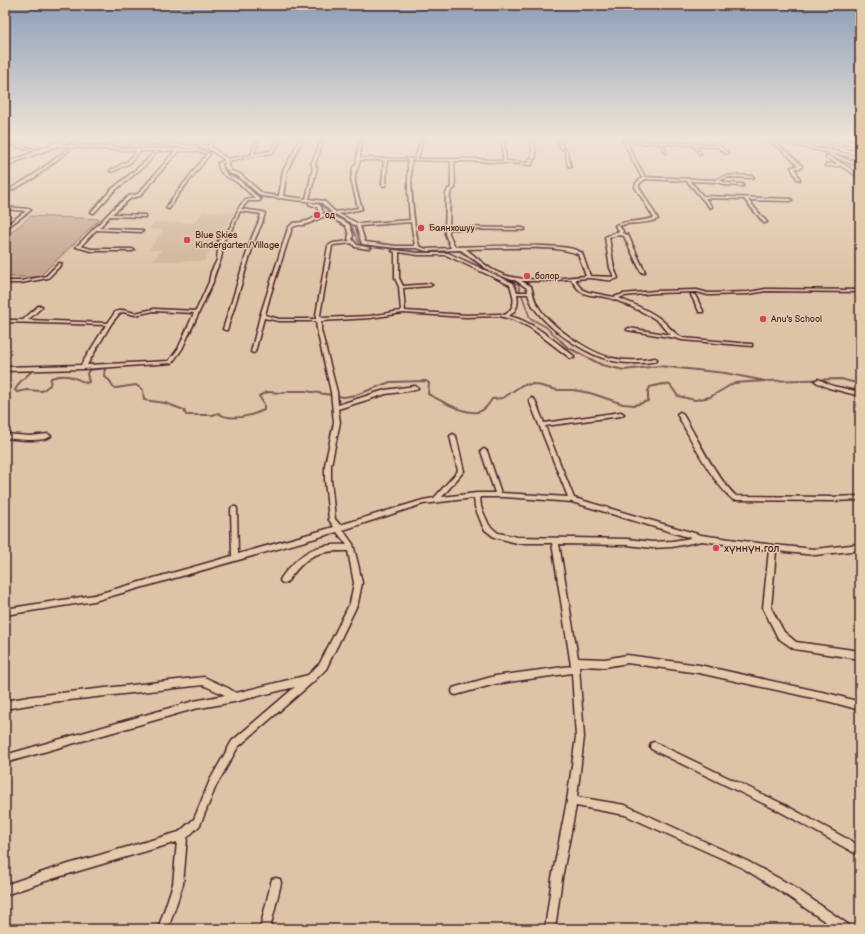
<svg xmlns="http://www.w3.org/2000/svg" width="865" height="934" font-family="'Balsamiq Sans',sans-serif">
  <rect width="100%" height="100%" fill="#dec4a7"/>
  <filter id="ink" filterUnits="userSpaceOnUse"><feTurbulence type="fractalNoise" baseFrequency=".025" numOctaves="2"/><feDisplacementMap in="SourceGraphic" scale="8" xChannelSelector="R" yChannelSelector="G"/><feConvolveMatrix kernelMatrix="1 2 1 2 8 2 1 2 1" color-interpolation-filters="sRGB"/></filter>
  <g filter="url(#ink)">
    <path fill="#d0b59b" d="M203,211L235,212L204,261H153L162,250H149L163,230L148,229L154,222L194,223Z"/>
    <path fill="#c3a690" stroke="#86625e" d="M31,216L100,219L39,277H5V237Z"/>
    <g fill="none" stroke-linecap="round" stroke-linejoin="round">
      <path stroke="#7e5856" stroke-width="1" d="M69,139L83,144L198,148L212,153L223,160L224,168L227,173L237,176L260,198H282
        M126,145L127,139
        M319,203L329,213L351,224L353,228"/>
      <path stroke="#7e5856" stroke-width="1.5" d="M352,227L360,245L418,252L459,251L491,273
        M499,277L518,284L530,318L546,327L562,342"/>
      <path stroke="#7e5856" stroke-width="2" d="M561,341L567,347L602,365L624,370L659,366L725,373L765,381L841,379L860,384
        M22,370L32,371L20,382L15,390L17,392L27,390L42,391L50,385L51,378C66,373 72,377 86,383L89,382L87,374L89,370L105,368L104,376L110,381L113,387L116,388L136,385L143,390L144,400L165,403L184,410L186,415H213L218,413C230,422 251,416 264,410V404L259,396L267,392L283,393L289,391H306L344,397L356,395L390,382L426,381L429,383L428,394C440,400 472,420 484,409C487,407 490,402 492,399L503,398L522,385L533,384L557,390H573L590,393L623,404L635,405L648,401V391L650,387L663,384L670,385L678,396L695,400L710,397L734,383L765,381"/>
      <defs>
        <path id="minor" d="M9,139H12L19,145L37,150L64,139H68L40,151L41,152L40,153L17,147Z
          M119,139H122L108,147L139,149H176L178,148L179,149H197L210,154L178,195L169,209L166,208L171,200L207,154L197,151H178L140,196L131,198L112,214L144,215H145V217L110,216L99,228L141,230L143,231L142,232L96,230L81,246L91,249H132L134,250L133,251H91L76,247L115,207L129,196L138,194L175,151H157L148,163L113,192L94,213L91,212L111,190L146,161L154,151H140L130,163L112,172L110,171L111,170L128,161L137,151L73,147L34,178L5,194V192L32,176L71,147L58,146L57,144L105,147Z
          M131,139H135L139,141L155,142L152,139C156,139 159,142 163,143C178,145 193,146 208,146L212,139H214L211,147L228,159L251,155L257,139H259L254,154L270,151L279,139H282L272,153L228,161V166L231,171L240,174L263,194L279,196L283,171L300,139H303L287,171L283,196L306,199L313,168L311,164L322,139H324L315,164L317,168L309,199L324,201L333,210L336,212L358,208L351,179L353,168L356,164L359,144L361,139H363L361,144L360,158L415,159L421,139H423L418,159H478L503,161L502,139H504L506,161L529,163V159L532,158V139H534L536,158L533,159L532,165L478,161H454L455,188L451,191L450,194L449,227L523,228L525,229L524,230L449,229V234L455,247C484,246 513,245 543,246C555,247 571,246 582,253L590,276L614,277L610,268L605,237L616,232H619V231L615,226L616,225C628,220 641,222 654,218L635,187L636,183L642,178L622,139H625V140L719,145L728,153L726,154L718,147L696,146L701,154L700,155L693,145L663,144L667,152L666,153L660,144L626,142L645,177L716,180C727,173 740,176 752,176L754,177L753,178L730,177L720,180L726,183L743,184V186H742L725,185L718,182L690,181L703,196L791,199L792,200L790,201L748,200L766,221L767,222L765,223H764L744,199L705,198L712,207L710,208L687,181L645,179L639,184V187L658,219C646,225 631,221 619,226L623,231L622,233L628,235L645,272L644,273L641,272L624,236L619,235L609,237L614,268L618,278C610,283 598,278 589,278C584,278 580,279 575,279L579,286L583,290L588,292L614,297L623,294L655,291L697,290L708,293L749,292L766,289L860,290V292L766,291L749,294L708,295L697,292L655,293L624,296L619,298C632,304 647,309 659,318C668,324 672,333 683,338L750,344H752V346L682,340L675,338L627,330V329L629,328L671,335C667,331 664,327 660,323C653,317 645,313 636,309C628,305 619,301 610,298C591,293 583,300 571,279L540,281H521L531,286C533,293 534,300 538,306C549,326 590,353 612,358C626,361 641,361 655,358L657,359V361C643,364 628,364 613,361C586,355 535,323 528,294H517C519,304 517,310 509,316C534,322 553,340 574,356V358H570L531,328L514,320L500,316L466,317L403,313L370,318L321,321V330L337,392L338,405L385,390L415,386L418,388L415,390L386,394L338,409L340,422L331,465V480L335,519L340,525L423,500L434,498L458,471L450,436L453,434L456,436L464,471L442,497L477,493H495L481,451L484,449L487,451L501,493L568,497L529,400L532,398L535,400L544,423L621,412L624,414L621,416L545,426L574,498L701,535L773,545L815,549L860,544V550L815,555L776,551L771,608L784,632L796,642L860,651V659L794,649L778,638L763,608L769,550L702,541L672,547L652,548L628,545L559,544L578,658L605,659L627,655L699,665L831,694L860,702V710L831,702L699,673L627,663L605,667L579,666L584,737L577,797L625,805L747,861L791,885L849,925L850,929H836L783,893L741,867L625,815L576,806L562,878L555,929H545L552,878L567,801L576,737L572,673L495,684L456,695L453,694L452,691L453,688L456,687L495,676L571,666L552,543H517L494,537L484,529L483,527L475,507L474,498L423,504L343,530L353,544L358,564L362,583L358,603L326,669L313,682L238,747L216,786L200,825L187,838L183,884L168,929H158L173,884L177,842L55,878L5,895V885L55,868L179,832L194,819L210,780L232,741L295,687L234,702L194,709L5,763V755L194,701L225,695L203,685L34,704L5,709V701L34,696L204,677L228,688L236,693L308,675L320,663L350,603L354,583L348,551C315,550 306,556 287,582L284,583L281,582L280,580C283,574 288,569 292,565C308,547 324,544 347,545L337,532L94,601L5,615V609L94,595L232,556L231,509L232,507H236L237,509L238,554L334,527L329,520L325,480V465L334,422L331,392L317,330L316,321H279L264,318L255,352L253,353L251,352L260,316L288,228L293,223C302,222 314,222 319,212L317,207L309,204V202L320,205L323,212L322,214L332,213L322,203L261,196L238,176L229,173L224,166L225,162L222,163L223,169L227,175L239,180L261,200L259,201H248L241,209L263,212L265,213L262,223L255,239L238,295L227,330H225L223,329C233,300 241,269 251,240C254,231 259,223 261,214L240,211L234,226L221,244C225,261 215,266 213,282L182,349L172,363L83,369L5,371V367L81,365L106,325L5,322V320H23L38,306H42V307L28,320L108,323L115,312L123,310L135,313L154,309L196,311L209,282L211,272L217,260L218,250L217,244L218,241C223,235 229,230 232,224C238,212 239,197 256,199C250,193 244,188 238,183C228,175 221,179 218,163L225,160L208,148H186L158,144L138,143ZM360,160H384L382,185L384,186L386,185L387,160H408V192L410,220L359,224L339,214L362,209C360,201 354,186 355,178C355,171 359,166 360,160ZM411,160L451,161V188L448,189L446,194L445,234L451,248L426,249L419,246C412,218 411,189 411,160ZM335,214L356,226L362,244L396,248H417L426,251L461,250L491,272L512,280H515L527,288L528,292H517L513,283L448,253H418L394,250L392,251L395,252V278L399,287L401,311L370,316L321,318L320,315L332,246L334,245L352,243L355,247L369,249L371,248L357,245L352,239L353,235L349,224L332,215ZM328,216L346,226L349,235L348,239L350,241L333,243L328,246L316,315V319H279L265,315L270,296L292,228C296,224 301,226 307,224C315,222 318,217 328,216ZM411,222L415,246H396L365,242L360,226ZM507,248C530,248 556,246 578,254L586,276C557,278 519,285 493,270C484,265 475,256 466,249ZM399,252L418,255H446L510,285C514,298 517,306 505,315L500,314L466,315L405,311L403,288L430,286L432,285L430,284L403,286L399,278ZM154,311L194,313L178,349L169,361L87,365L111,324L119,314L123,312L135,315ZM480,497H505L572,502L691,538L672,541L652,542L628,539L517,537L498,533L489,525L481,507Z
          M558,139H560L562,147L567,151L571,167L568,166L565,151L560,147Z
          M767,139H770L791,155L802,166L801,168H795L800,180L797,179L791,167L798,166L789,156Z
          M776,139H781L819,149L834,151L860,157V159C832,152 802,149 776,139Z
          M812,139H817L860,149V151Z
          M849,139L860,140V142L850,140Z
          M808,143L831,147L832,148L831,149L807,145Z
          M830,153L860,165V167L829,155Z
          M826,156H828L848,167L860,176V178L841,166H825L826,164H838L826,158Z
          M13,160L16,161L14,164L5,167V165L12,162Z
          M5,207L29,209L31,210L5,229V226L26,211L5,209Z
          M59,263L62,264L48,278L21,283H5V281H21L46,276Z
          M691,294L695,295L703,311V312H699V311L691,295Z
          M818,379L833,386L860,392V396L829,388L816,382L815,381L816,380Z
          M680,412L682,413C698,439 714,475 736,496L831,497L860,496V500L831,501L733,500C709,478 693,442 677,414Z
          M5,434L30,436L48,434L51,436C42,443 16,439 5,438Z
          M654,742L785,805L860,846V856L779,811L651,749L650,746L651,743Z
          M276,878L280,879L281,883L270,929H260L271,883L272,879Z"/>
        <path id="secondary" d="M70,139H76L5,166V163Z"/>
      </defs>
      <use href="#minor" stroke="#4a1f2b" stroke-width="3"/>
      <use href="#secondary" stroke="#4a1f2b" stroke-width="3"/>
      <use href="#minor" fill="#e4cbac" fill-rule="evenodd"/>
      <use href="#secondary" fill="#e4cbac" fill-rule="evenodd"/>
    </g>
  </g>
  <linearGradient id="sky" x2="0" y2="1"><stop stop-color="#8b9eb9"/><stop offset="0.51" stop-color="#f0e4d7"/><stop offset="1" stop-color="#f0e4d7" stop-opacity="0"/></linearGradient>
  <rect width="865" height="270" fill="url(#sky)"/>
  <g fill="#d1495b" stroke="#e4cbac" stroke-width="1.5">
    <circle cx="317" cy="215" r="4"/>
    <circle cx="421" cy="228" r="4"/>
    <circle cx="187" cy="240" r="4"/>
    <circle cx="527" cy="276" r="4"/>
    <circle cx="763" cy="319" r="4"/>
    <circle cx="716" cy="548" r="4"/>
  </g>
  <g text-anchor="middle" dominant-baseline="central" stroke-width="3" stroke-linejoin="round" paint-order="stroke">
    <g font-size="9" fill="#4a1f2b" stroke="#e4cbac" text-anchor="start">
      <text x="325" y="215">од</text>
      <text x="429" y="228">Баянхошуу</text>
      <text x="195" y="235">Blue Skies<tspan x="195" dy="10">Kindergarten/Village</tspan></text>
      <text x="535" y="276">болор</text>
      <text x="771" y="319">Anu's School</text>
    </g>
    <g font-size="11" fill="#4a1f2b" stroke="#e4cbac" text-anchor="start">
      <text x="724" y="548">хүннүн гол</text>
    </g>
  </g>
  <rect width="865" height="934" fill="none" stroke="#e4cbac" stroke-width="20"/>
  <rect x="10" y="10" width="845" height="914" fill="none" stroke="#4a1f2b" stroke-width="1.5" filter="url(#ink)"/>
</svg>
